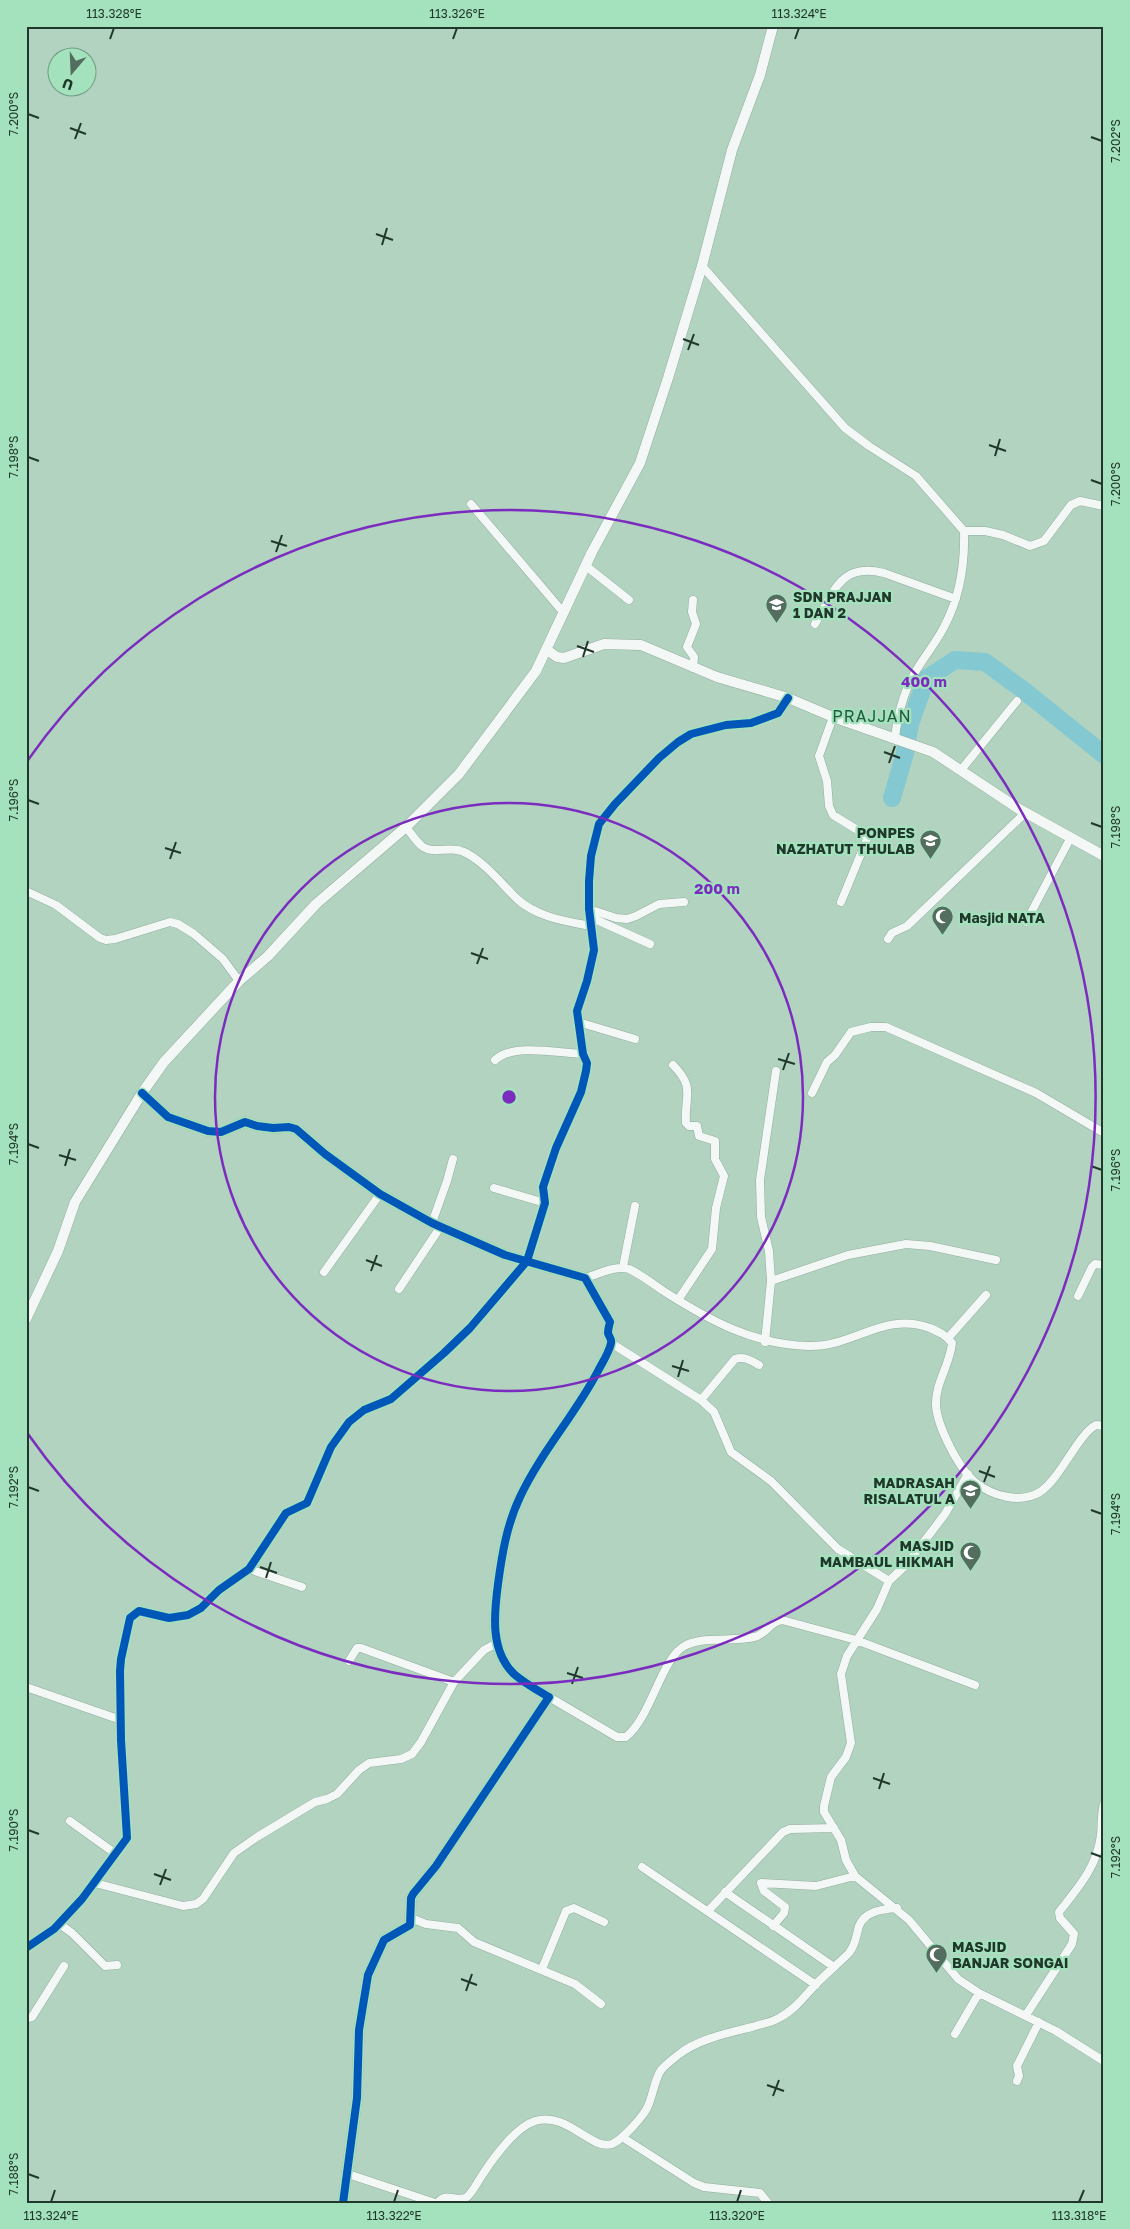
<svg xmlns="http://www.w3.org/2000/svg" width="1130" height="2229" font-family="'Golos Text',sans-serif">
  <rect width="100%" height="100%" fill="#b2d3c0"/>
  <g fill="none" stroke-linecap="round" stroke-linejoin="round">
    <path stroke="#84c8d2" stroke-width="18" d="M892,798L905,753L910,724L926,679L955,660L985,662L1022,689L1104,755"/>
    <defs>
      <path id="minor" d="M702,266L845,428L869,446L916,476L964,531C965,564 960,597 944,627C937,641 927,653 919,666C904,688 898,712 895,738
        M471,504L563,612
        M964,531H985L1003,535L1030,546L1044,541L1071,505L1080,501L1104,506
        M586,566L629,600
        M693,600L692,612L696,624L687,647L694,657L693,668
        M815,624C834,592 840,562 884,573L956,599
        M833,717L819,756L827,781L829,806L833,815L864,834L867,839L841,902
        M961,770L1017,701
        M406,827C411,833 416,842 423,847C435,855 452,844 468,854C487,865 501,883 516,898C536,917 565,921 591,926
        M26,891L56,905L100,938L106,940L115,939L170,922L178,924L194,934L223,959L239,981
        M589,909L616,918L627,919L636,916L659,904L684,902
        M590,917L650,944
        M1026,922L1071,837
        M888,939L892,933L907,926L1025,813
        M578,1022L635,1039
        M495,1060C513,1043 558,1053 583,1054
        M673,1065C696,1088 684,1096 686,1123L689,1126H697L699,1136L715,1141V1159L724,1176L716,1208L712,1249L678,1300
        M812,1093L827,1062L835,1055L851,1032L871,1027H886L1036,1093L1104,1133
        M494,1188L545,1203
        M432,1223L447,1181L453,1159
        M623,1267L635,1206
        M324,1272L380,1194
        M585,1278C599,1274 615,1265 629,1269C642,1275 653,1284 665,1292C709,1320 754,1345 809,1346C854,1347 884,1311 930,1328C939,1332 946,1335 952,1343C950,1365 935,1383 936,1405C937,1426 959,1469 975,1482C992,1496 1020,1504 1040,1492C1061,1478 1078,1434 1096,1425L1104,1426
        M771,1281L848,1255L906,1244L930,1246L996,1260
        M399,1289L441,1226
        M1078,1296L1092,1267L1095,1264L1104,1265
        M948,1338L986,1295
        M765,1342L771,1281L769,1251L761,1217L760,1180L776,1071
        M611,1343L701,1400L714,1412L731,1452L771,1481L838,1549L889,1581
        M701,1400L735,1359C744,1356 750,1360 759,1365
        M968,1474L945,1514L907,1564L889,1581L877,1609L847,1656L841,1674L851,1743L846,1757L831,1777L824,1806V1812L841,1840L846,1860L855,1876L909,1920L958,1979L979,1993L1056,2031L1102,2060L1104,2059
        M249,1569L302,1587
        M349,1661L357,1648H361L454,1682
        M26,1687L121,1720
        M549,1697L617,1737H626C652,1716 661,1657 686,1645C707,1636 732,1642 754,1637C766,1635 769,1622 782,1620L856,1640L975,1685
        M70,1821L116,1854
        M642,1867L816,1985
        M95,1883L183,1906L196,1904L203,1899L234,1853L257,1837L315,1802L327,1799L337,1794L359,1770L369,1763L401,1759L412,1754L421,1742L454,1682L484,1650L497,1643
        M725,1892L834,1967
        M708,1911L783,1832L790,1829L834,1828
        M411,1918L426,1924L458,1928L474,1942L575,1984L601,2004
        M58,1923L72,1933L105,1966L117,1965
        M773,1926L784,1913L785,1907L764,1891L761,1883L816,1886L855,1876
        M26,1948L54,1929L82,1899L127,1838L121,1740L120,1671L121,1659L130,1618L139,1611L169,1618L188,1615L201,1608L219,1590L249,1569L286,1513L307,1503L331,1447L349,1422L364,1410L391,1399L444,1353L470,1328L527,1261L545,1203L543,1187L556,1148L581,1092L586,1071L587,1063L583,1054L577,1011L587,981L594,950L589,909V881L591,856L599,824L615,804L659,758L678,742L691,734L726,725L751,723L778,713L788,698
        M542,1969L566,1911L574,1908L604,1922
        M1026,2015L1072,1944L1074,1934L1060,1918L1059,1912C1078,1888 1097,1867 1101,1835C1102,1824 1101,1815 1104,1804
        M26,2019L32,2017L64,1966
        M955,2034L979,1993
        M1017,2081L1019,2076L1017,2066L1039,2022
        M622,2137L694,2183L704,2187L760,2193L768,2203
        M348,2174L435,2203
        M438,2203C445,2190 459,2205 468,2196C474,2190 478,2181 483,2174C494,2157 516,2127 535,2121C567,2111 591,2151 612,2144C622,2140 644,2116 648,2106C653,2095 654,2081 661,2070C665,2065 673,2059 678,2055C698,2039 728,2033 752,2027C760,2024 770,2023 777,2019C794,2011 804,1997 816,1984C827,1973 839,1963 849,1953C856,1944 856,1936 859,1926C865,1911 883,1909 897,1908"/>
      <path id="tertiary" d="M547,650L557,657L564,658L604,644L641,645L717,677L788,698L833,717L933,752L1019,809L1104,856
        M142,1093L168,1117L208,1131L221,1132L245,1122L257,1126L273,1128L289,1127L296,1129L325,1154L380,1194L432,1223L505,1255L585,1278L610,1322C609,1326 608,1329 608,1333C609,1337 612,1339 611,1343C609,1353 602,1363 598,1371C575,1415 541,1452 520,1497C507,1524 502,1554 498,1584C494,1614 490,1651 514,1674C524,1683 537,1690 549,1697L436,1866L413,1894L411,1898L410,1925L384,1940L368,1975L359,2030L357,2098L343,2203
        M26,1319L58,1251L75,1202L142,1093L164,1062L239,981L268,956L316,904L406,827L459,774L536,671L592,552L640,463L668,378L702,266L732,150L760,75L773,26"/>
    </defs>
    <use href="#minor" stroke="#93ad9e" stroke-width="9"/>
    <use href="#tertiary" stroke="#93ad9e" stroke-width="11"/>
    <use href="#minor" stroke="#f3f8f6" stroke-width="8"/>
    <use href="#tertiary" stroke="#f3f8f6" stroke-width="10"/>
    <defs>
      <path id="cycleway" d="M142,1093L168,1117L208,1131L221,1132L245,1122L257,1126L273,1128L289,1127L296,1129L325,1154L380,1194L432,1223L505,1255L585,1278L610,1322C609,1326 608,1329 608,1333C609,1337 612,1339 611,1343C609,1353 602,1363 598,1371C575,1415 541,1452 520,1497C507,1524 502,1554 498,1584C494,1614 490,1651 514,1674C524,1683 537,1690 549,1697L436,1866L413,1894L411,1898L410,1925L384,1940L368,1975L359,2030L357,2098L343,2203
        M26,1948L54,1929L82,1899L127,1838L121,1740L120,1671L121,1659L130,1618L139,1611L169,1618L188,1615L201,1608L219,1590L249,1569L286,1513L307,1503L331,1447L349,1422L364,1410L391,1399L444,1353L470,1328L527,1261L545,1203L543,1187L556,1148L581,1092L586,1071L587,1063L583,1054L577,1011L587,981L594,950L589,909V881L591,856L599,824L615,804L659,758L678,742L691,734L726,725L751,723L778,713L788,698"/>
    </defs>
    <use href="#cycleway" stroke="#a4e1bd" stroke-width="11"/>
    <use href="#cycleway" stroke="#0057b8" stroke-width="8"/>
  </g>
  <path fill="none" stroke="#20382b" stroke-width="2" d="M110,39L114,28M453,39L457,28M795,39L799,28M28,114L39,118M70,128L86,134M1091,137L1102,141M75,139L81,123M376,234L393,240M382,245L387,228M683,339L699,345M688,350L694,334M989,445L1006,451M995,456L1000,439M28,457L39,461M1091,480L1102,484M271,541L287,546M276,552L282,535M577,646L594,652M583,657L588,641M884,752L900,758M889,763L895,746M28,800L39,804M1091,823L1102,827M165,848L181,853M170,859L176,842M471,953L488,959M477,964L483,948M778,1059L795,1064M783,1070L789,1053M28,1144L39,1148M59,1155L76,1160M65,1166L70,1149M1091,1166L1102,1170M366,1260L382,1266M371,1271L377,1255M672,1366L689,1371M678,1377L683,1360M979,1471L995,1477M984,1482L990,1466M28,1487L39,1491M1091,1510L1102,1514M260,1567L277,1573M266,1578L271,1562M567,1673L583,1678M572,1684L578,1667M873,1778L890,1784M879,1789L884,1773M28,1830L39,1834M1091,1853L1102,1857M154,1874L171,1880M160,1885L166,1869M461,1979L477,1985M466,1991L472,1974M767,2085L784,2091M773,2096L779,2080M28,2174L39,2178M51,2202L55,2190M394,2202L398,2190M737,2202L741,2190M1079,2202L1084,2190"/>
  <g fill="none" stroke="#7b2cbf" stroke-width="2.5">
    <circle cx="509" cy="1097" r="294"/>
    <path d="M28 760A587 587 0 1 1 28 1434"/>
  </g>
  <defs>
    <symbol id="school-pin" viewBox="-11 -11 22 30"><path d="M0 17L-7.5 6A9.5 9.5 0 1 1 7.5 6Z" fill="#536e5f" stroke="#a4e1bd"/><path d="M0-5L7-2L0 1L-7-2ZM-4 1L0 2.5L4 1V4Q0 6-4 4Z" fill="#fff"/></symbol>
    <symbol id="mosque-pin" viewBox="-11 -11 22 30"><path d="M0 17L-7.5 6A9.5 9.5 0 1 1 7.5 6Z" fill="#536e5f" stroke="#a4e1bd"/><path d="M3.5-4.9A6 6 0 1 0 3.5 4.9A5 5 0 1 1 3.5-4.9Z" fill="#fff"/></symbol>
  </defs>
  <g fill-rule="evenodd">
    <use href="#school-pin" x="764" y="592" width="25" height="34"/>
    <use href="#school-pin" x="918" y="828" width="25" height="34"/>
    <use href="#mosque-pin" x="930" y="904" width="25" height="34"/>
    <use href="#school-pin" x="958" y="1478" width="25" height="34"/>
    <use href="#mosque-pin" x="958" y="1540" width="25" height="34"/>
    <use href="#mosque-pin" x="924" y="1942" width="25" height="34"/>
  </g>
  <g text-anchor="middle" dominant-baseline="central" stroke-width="4.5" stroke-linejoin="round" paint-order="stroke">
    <g font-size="14" font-weight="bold" fill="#20382b" stroke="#a4e1bd" text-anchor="start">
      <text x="793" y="596">SDN PRAJJAN<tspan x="793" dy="16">1 DAN 2</tspan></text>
      <text x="915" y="832" text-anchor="end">PONPES<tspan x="915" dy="16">NAZHATUT THULAB</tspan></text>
      <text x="959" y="917">Masjid NATA</text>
      <text x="955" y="1482" text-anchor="end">MADRASAH<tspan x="955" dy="16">RISALATUL A</tspan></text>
      <text x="954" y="1545" text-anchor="end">MASJID<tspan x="954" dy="16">MAMBAUL HIKMAH</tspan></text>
      <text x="952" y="1946">MASJID<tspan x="952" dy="16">BANJAR SONGAI</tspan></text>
    </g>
    <g font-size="16" letter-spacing="1" fill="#205c3e" stroke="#a4e1bd">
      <text x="872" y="716">PRAJJAN</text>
    </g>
  </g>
  <circle cx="509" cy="1097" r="8" fill="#7b2cbf" stroke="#a4e1bd" stroke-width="2.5"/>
  <g font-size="15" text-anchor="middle" font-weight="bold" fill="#7b2cbf" stroke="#a4e1bd" stroke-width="4.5" stroke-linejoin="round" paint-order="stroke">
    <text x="924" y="687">400 m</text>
    <text x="717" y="894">200 m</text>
  </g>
  <rect width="1130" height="2229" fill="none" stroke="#a4e1bd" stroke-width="55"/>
  <g transform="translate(72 72) rotate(199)"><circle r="24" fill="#a4e1bd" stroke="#6f9d83"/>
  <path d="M0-4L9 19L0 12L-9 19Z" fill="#536e5f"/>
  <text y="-8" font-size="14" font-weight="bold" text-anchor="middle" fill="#20382b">U</text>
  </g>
  <rect x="28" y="28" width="1074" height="2174" fill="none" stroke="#20382b" stroke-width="2"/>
  <g font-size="12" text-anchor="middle" fill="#20382b">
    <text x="114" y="18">113.328°E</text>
    <text x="457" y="18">113.326°E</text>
    <text x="799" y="18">113.324°E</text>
    <text transform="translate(14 114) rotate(-90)" y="4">7.200°S</text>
    <text transform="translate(1116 141) rotate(-90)" y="4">7.202°S</text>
    <text transform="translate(14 457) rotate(-90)" y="4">7.198°S</text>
    <text transform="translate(1116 484) rotate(-90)" y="4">7.200°S</text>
    <text transform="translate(14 800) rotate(-90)" y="4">7.196°S</text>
    <text transform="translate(1116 827) rotate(-90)" y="4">7.198°S</text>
    <text transform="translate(14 1144) rotate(-90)" y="4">7.194°S</text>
    <text transform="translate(1116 1170) rotate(-90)" y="4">7.196°S</text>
    <text transform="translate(14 1487) rotate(-90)" y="4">7.192°S</text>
    <text transform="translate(1116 1514) rotate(-90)" y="4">7.194°S</text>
    <text transform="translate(14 1830) rotate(-90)" y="4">7.190°S</text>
    <text transform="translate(1116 1857) rotate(-90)" y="4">7.192°S</text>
    <text transform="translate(14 2174) rotate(-90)" y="4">7.188°S</text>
    <text x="51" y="2220">113.324°E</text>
    <text x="394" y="2220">113.322°E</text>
    <text x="737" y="2220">113.320°E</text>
    <text x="1079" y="2220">113.318°E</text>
  </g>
</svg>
